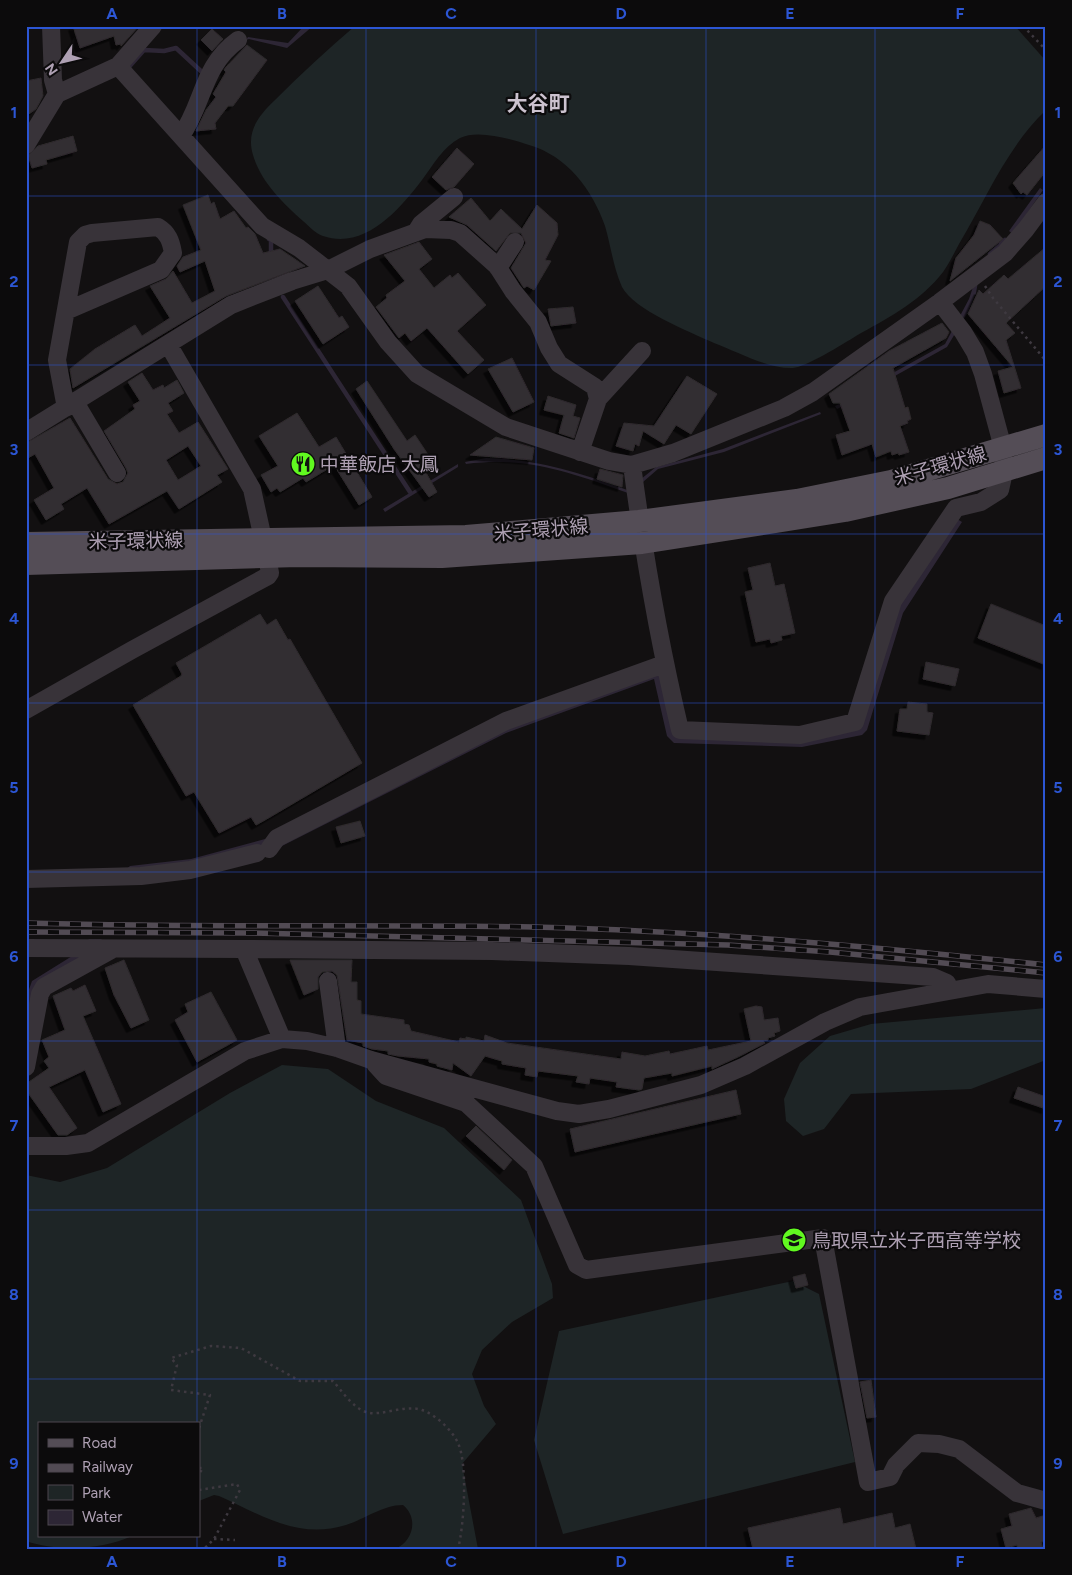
<svg xmlns="http://www.w3.org/2000/svg" width="1072" height="1575" font-family="Figtree,'Noto Sans JP',sans-serif">
  <defs>
    <filter id="shadow"><feDropShadow dx="-4.5" dy="4.5" stdDeviation="0" flood-color="#0009"/></filter>
  </defs>
  <rect width="100%" height="100%" fill="#121011"/>
  <path fill="#1e2526" d="M355,26H1015L1046,61V110C1007,147 986,199 959,244C953,255 947,268 939,277C916,304 886,319 856,336C843,344 806,367 793,368C768,369 738,352 714,343C690,332 634,310 622,287C613,267 611,246 605,226C592,189 567,156 529,145C510,139 478,129 460,138C443,147 433,165 422,180C399,210 365,250 323,236C316,234 309,226 303,221C283,203 261,182 253,155C246,132 258,116 275,100C301,74 327,50 355,26Z
    M1046,1008V1060L971,1089L851,1094L824,1129L803,1136L786,1121L784,1099L800,1063L830,1036L871,1024Z
    M282,1065L328,1069L376,1101L444,1128L521,1200L552,1284L553,1298L512,1322L482,1350L472,1374L484,1406L496,1424L462,1464L478,1549H395C413,1542 419,1518 403,1505C383,1505 365,1519 346,1525C298,1540 261,1515 219,1496L214,1495L199,1501V1424H39V1536H132C102,1550 57,1552 26,1541V1175L60,1182L107,1168L230,1093Z
    M793,1281L819,1294L855,1462L563,1534L534,1440L559,1331Z"/>
  <path fill="#2d2635" d="M304,26H313L287,48L249,39L246,40L248,37L288,43Z
    M1040,188L1043,190L1013,234L1009,231Z
    M978,282L976,293L968,312L947,347L893,377L876,391L837,409L835,406L873,389L891,374L945,344L969,299L974,284Z
    M820,412L821,414L724,452L658,469L643,482L641,479L656,467L723,449Z
    M486,458C542,460 578,472 630,491L628,493C572,473 527,456 466,464L465,462Z
    M458,464V467L385,512L383,509Z
    M954,517L962,522L903,613L867,730L862,735L802,747L674,743L667,736L654,679L506,733L278,848L123,872L130,866L191,859L265,839L279,842L508,725L661,669L676,735L859,726L898,602Z
    M89,939H102L88,954L41,985L26,1047V998L32,981L77,953Z"/>
  <g fill="none" stroke-linecap="round" stroke-linejoin="round">
    <path stroke="#2d2635" stroke-width="4.5" d="M128,68L144,50L164,51L176,48L203,73
      M269,239L271,240V257
      M990,254L1005,240
      M283,297L410,492"/>
  </g>
  <path fill="#312d31" stroke="#2e2a2d" fill-rule="evenodd" filter="url(#shadow)" d="M73,26H139L121,46V44L116,45L114,36L80,48Z
    M212,29L223,39L212,51L201,40Z
    M247,45L267,60L233,106H228L215,123L216,129L196,131L206,110L216,97L213,94L226,72L224,70L226,67Z
    M41,78L43,96L36,109L26,116V81Z
    M73,136L77,151L46,160L47,164L32,168L28,155L38,146Z
    M1046,145V171L1027,195L1023,192L1021,194L1013,183Z
    M457,148L474,164L454,187L446,190L432,177Z
    M208,195L211,204L214,202L220,219L234,211L246,228L248,227L255,234L263,253L280,249L305,266L226,296L73,388L70,369L95,349L135,325L142,336L170,318L150,286L166,279L173,271L192,303L215,291L205,261L180,272L177,266L183,257L201,250L183,205Z
    M471,198L490,221L501,209L522,229L537,205L557,223L558,235L545,260L551,261L534,290L527,286L524,288L511,268L526,243L521,233H510L496,251L467,225L449,217Z
    M980,221L990,225L1003,239L950,281L956,258L974,235Z
    M419,242L432,259L419,269L434,288L450,275L452,278L458,273L486,305L457,331L484,360L468,374L427,328L411,341L405,333L399,338L376,307L387,298L386,295L405,281L384,255Z
    M1046,247V286L1006,323L1015,333L1006,340L1021,388L1004,393L998,371L1013,367L968,314L979,290L983,294L1004,275L1008,279Z
    M318,286L339,318L342,316L349,327L323,344L295,301Z
    M573,307L576,323L551,326L548,309Z
    M942,323L949,332L946,338L893,368L905,408L908,407L911,419L907,421L908,423L900,426L909,452L899,455L898,453L892,455L891,451L876,457L872,444L842,455L836,435L850,431L840,403H833L829,394L889,351Z
    M512,358L534,402L513,412L488,369Z
    M142,373L153,390L163,385L164,388L177,380L184,393L168,403L173,411L167,414L179,433L198,422L228,469L217,475L222,482L179,509L167,491L109,524L87,488L61,504L64,509L46,520L34,500L54,488L35,454L26,459V443L70,418L108,479L117,484L123,482L128,473L126,468L104,431L135,409L133,405L140,401L128,382ZM188,446L201,466L178,480L166,460Z
    M687,376L717,394L691,434L676,425L664,444L643,431L639,446L635,444L633,451L616,446L624,423L654,426Z
    M367,381L407,441L415,435L435,465L425,471L437,492L429,497L394,449L356,389Z
    M548,396L576,405L573,416L580,418L574,438L559,433L564,415L544,410Z
    M297,413L319,447L336,437L372,497L359,505L334,465L306,482L303,478L280,492L277,488L271,492L261,475L278,466L259,436Z
    M496,437L534,448L532,460L470,455Z
    M600,469L623,475L622,487L597,479Z
    M770,563L775,586L784,584L795,633L781,636L782,640L771,643L770,639L756,642L745,592L753,590L748,568Z
    M991,604L1046,626V665L978,638Z
    M260,614L267,625L276,619L288,640L290,639L362,763L265,820L256,825L251,817L219,833L194,792L186,796L133,705L181,676L182,674L176,663Z
    M926,662L959,669L955,686L923,679Z
    M908,702L927,704V712L933,713L929,735L897,731L900,709H907Z
    M360,821L365,836L341,843L336,827Z
    M124,960L149,1020L131,1028L114,995L105,968Z
    M290,960H352L351,982H357V1000L361,1001V1014L404,1020V1024L409,1025L411,1031L459,1042L460,1038L466,1039V1037L484,1041L485,1035L507,1043L621,1059L622,1052L645,1056L669,1051L670,1054L707,1046L708,1050L751,1041L744,1009L756,1006L762,1007L764,1020L778,1018L780,1031L774,1033L775,1036L768,1038V1040L763,1041L765,1043L740,1056L712,1069V1066L672,1076V1073L644,1078L642,1089L639,1090L616,1087L617,1082L590,1078L589,1084L576,1082L578,1076L538,1071L537,1077L525,1075L526,1068L502,1064V1061L485,1056L471,1076L453,1063L452,1070L437,1066V1064L429,1062V1059L398,1056L388,1054V1051L372,1049L363,1046V1043L347,1040L337,975L332,971L322,972L318,977V989L304,995Z
    M85,985L96,1011L83,1016L121,1104L103,1112L85,1070L49,1087L77,1128L67,1135H58L26,1090V1084L49,1068L44,1061L49,1057L42,1040L65,1030L53,996L71,988L73,991Z
    M211,992L237,1040L197,1062L175,1020L188,1012L185,1004Z
    M1018,1087L1046,1097V1109L1014,1098Z
    M736,1090L741,1114L575,1152L570,1129Z
    M476,1126L512,1160L504,1170L466,1136Z
    M805,1274L808,1285L796,1288L793,1277Z
    M871,1380L876,1417L867,1418L860,1382Z
    M840,1508L843,1524L892,1513L895,1528L910,1524L916,1549H753L748,1528Z
    M1031,1508L1036,1518L1046,1515V1541L1041,1542L1043,1549H1018L1017,1545L1006,1548L1001,1529L1012,1526L1009,1514Z"/>
  <g fill="none" stroke-linecap="round" stroke-linejoin="round">
    <path stroke="#3e3940" stroke-width="2.5" stroke-dasharray="2.5 4" stroke-linecap="butt" d="M301,26L302,27
      M1023,26L1046,50
      M985,286L993,298L1046,361
      M199,1428L210,1395L171,1390L177,1365L171,1358L211,1346L241,1348L300,1381H333C342,1391 353,1408 366,1412C381,1417 404,1404 422,1410C436,1415 452,1430 458,1443C468,1465 464,1526 458,1549
      M199,1468H203L199,1474
      M199,1490L237,1484L240,1490L214,1539L204,1549
      M214,1539L235,1540
      M263,1549L264,1548"/>
    <path stroke="#383339" stroke-width="18" d="M51,26L53,80L57,94
      M118,66L153,26
      M181,136C204,103 202,66 238,40
      M26,145L57,94L118,66L262,226L299,248L348,286L388,342L417,374L506,427L609,461L632,465L673,453L784,408L813,392L940,302
      M416,232L421,224L454,197
      M498,268L515,242
      M66,311L161,270L173,253C171,241 168,233 158,227L92,233L85,235L78,242L57,360L66,408
      M598,399L642,351
      M75,402L117,473
      M26,432L168,344
      M632,465C644,555 659,642 680,730L800,735L855,722L893,601L956,508L981,502L1000,490L1004,472L1003,448L983,374L975,352L963,332L940,302L1005,253L1026,229L1046,202
      M26,710L132,650L268,576L270,573L267,557L252,489L168,344L231,305L292,281L328,270L370,249L425,229L451,230L460,233L497,266L513,291L538,322L549,348L559,364L595,387L598,399L580,452
      M269,849L277,838L506,721L664,664
      M26,879L141,876L190,870L257,853
      M26,948L244,949
      M328,981L337,1048
      M282,1039L244,949L492,951L629,956L933,977L947,983L950,990
      M375,1064L386,1076L466,1103L534,1166L577,1265L586,1270L823,1238L868,1482L890,1477L896,1465L918,1443L939,1444L959,1449L1017,1493L1046,1501
      M26,1067L40,994L44,987L111,950
      M26,1146H66L88,1143L245,1051L282,1039L307,1041L337,1048L371,1060L557,1111L579,1114L609,1109L701,1085L745,1066L825,1022L860,1007L988,984L1046,989"/>
    <path stroke="#544d56" stroke-width="22" d="M26,543L466,536L639,521L797,500L891,481L1046,435
      M26,564L298,556L442,557L642,543L845,511L948,488L1046,458"/>
    <defs>
      <path id="rail" d="M26,923C195,928 365,924 534,927C705,931 875,947 1046,965
        M26,932L254,933L728,945L830,952L1046,973"/>
    </defs>
    <use href="#rail" stroke="#524b54" stroke-width="5.5"/>
    <use href="#rail" stroke="#0c0b0c" stroke-width="4" stroke-dasharray="11" stroke-linecap="butt"/>
  </g>
  <path fill="none" stroke="#2c56d4" stroke-width="1" stroke-opacity="0.55" d="M197,26V1424M366,26V1549M536,26V1549M706,26V1549M875,26V1549M26,196H1046M26,365H1046M26,534H1046M26,703H1046M26,872H1046M26,1041H1046M26,1210H1046M26,1379H1046M197,1536V1549"/>
  <defs>
    <symbol id="restaurant-disc" viewBox="-11 -11 22 22"><circle r="9.5" fill="#61f920" stroke="#0c0b0c"/><path d="M-5-6h1v4h1v-4h1v4h1v-4h1v5L-1.5 .5V6h-2V.5L-5-1ZM5-6V6H3V1.5H1.5Q1.5-4 5-6Z" fill="#111"/></symbol>
    <symbol id="school-disc" viewBox="-11 -11 22 22"><circle r="9.5" fill="#61f920" stroke="#0c0b0c"/><path d="M0-5L7-2L0 1L-7-2ZM-4 1L0 2.5L4 1V4Q0 6-4 4Z" fill="#111"/></symbol>
  </defs>
  <g fill-rule="evenodd">
    <use href="#restaurant-disc" x="289" y="450" width="28" height="28"/>
    <use href="#school-disc" x="780" y="1226" width="28" height="28"/>
  </g>
  <g text-anchor="middle" dominant-baseline="central" stroke-width="4.5" stroke-linejoin="round" paint-order="stroke">
    <g font-size="19" fill="#aea0b3" stroke="#0c0b0c" text-anchor="start">
      <text x="320" y="464">中華飯店 大鳳</text>
      <text x="812" y="1240">鳥取県立米子西高等学校</text>
    </g>
    <g font-size="19" fill="#aea0b3" stroke="#0c0b0c">
      <text transform="translate(940 466) rotate(-16)">米子環状線</text>
      <text transform="translate(541 530) rotate(-5)">米子環状線</text>
      <text transform="translate(136 541) rotate(-1)">米子環状線</text>
    </g>
    <g font-size="21" font-weight="bold" fill="#ccc2cf" stroke="#0c0b0c">
      <text x="538" y="103">大谷町</text>
    </g>
  </g>
  <rect width="1072" height="1575" fill="none" stroke="#0c0b0c" stroke-width="55"/>
  <rect x="38" y="1422" width="162" height="115" fill="#0c0b0c" stroke="#4d474f"/>
  <rect x="48" y="1439" width="25" height="8" fill="#544d56" stroke="#4d474f"/>
  <text x="82" y="1448" font-size="15" fill="#aea0b3">Road</text>
  <rect x="48" y="1464" width="25" height="8" fill="#524b54" stroke="#4d474f"/>
  <text x="82" y="1472" font-size="15" fill="#aea0b3">Railway</text>
  <rect x="48" y="1485" width="25" height="15" fill="#1e2526" stroke="#4d474f"/>
  <text x="82" y="1498" font-size="15" fill="#aea0b3">Park</text>
  <rect x="48" y="1510" width="25" height="15" fill="#2d2635" stroke="#4d474f"/>
  <text x="82" y="1522" font-size="15" fill="#aea0b3">Water</text>
  <g transform="translate(62 62) rotate(235)" stroke="#0c0b0c" stroke-width="4" paint-order="stroke">
  <path d="M0-4L9 19L0 12L-9 19Z" fill="#aea0b3"/>
  <text y="-8" font-size="14" font-weight="bold" text-anchor="middle" fill="#aea0b3">N</text>
  </g>
  <rect x="28" y="28" width="1016" height="1520" fill="none" stroke="#2c56d4" stroke-width="2"/>
  <g font-size="16" text-anchor="middle" font-weight="bold" fill="#2c56d4">
    <text x="112" y="19">A</text>
    <text x="282" y="19">B</text>
    <text x="451" y="19">C</text>
    <text x="621" y="19">D</text>
    <text x="790" y="19">E</text>
    <text x="960" y="19">F</text>
    <text x="14" y="118">1</text>
    <text x="1058" y="118">1</text>
    <text x="14" y="287">2</text>
    <text x="1058" y="287">2</text>
    <text x="14" y="455">3</text>
    <text x="1058" y="455">3</text>
    <text x="14" y="624">4</text>
    <text x="1058" y="624">4</text>
    <text x="14" y="793">5</text>
    <text x="1058" y="793">5</text>
    <text x="14" y="962">6</text>
    <text x="1058" y="962">6</text>
    <text x="14" y="1131">7</text>
    <text x="1058" y="1131">7</text>
    <text x="14" y="1300">8</text>
    <text x="1058" y="1300">8</text>
    <text x="14" y="1469">9</text>
    <text x="1058" y="1469">9</text>
    <text x="112" y="1567">A</text>
    <text x="282" y="1567">B</text>
    <text x="451" y="1567">C</text>
    <text x="621" y="1567">D</text>
    <text x="790" y="1567">E</text>
    <text x="960" y="1567">F</text>
  </g>
</svg>
